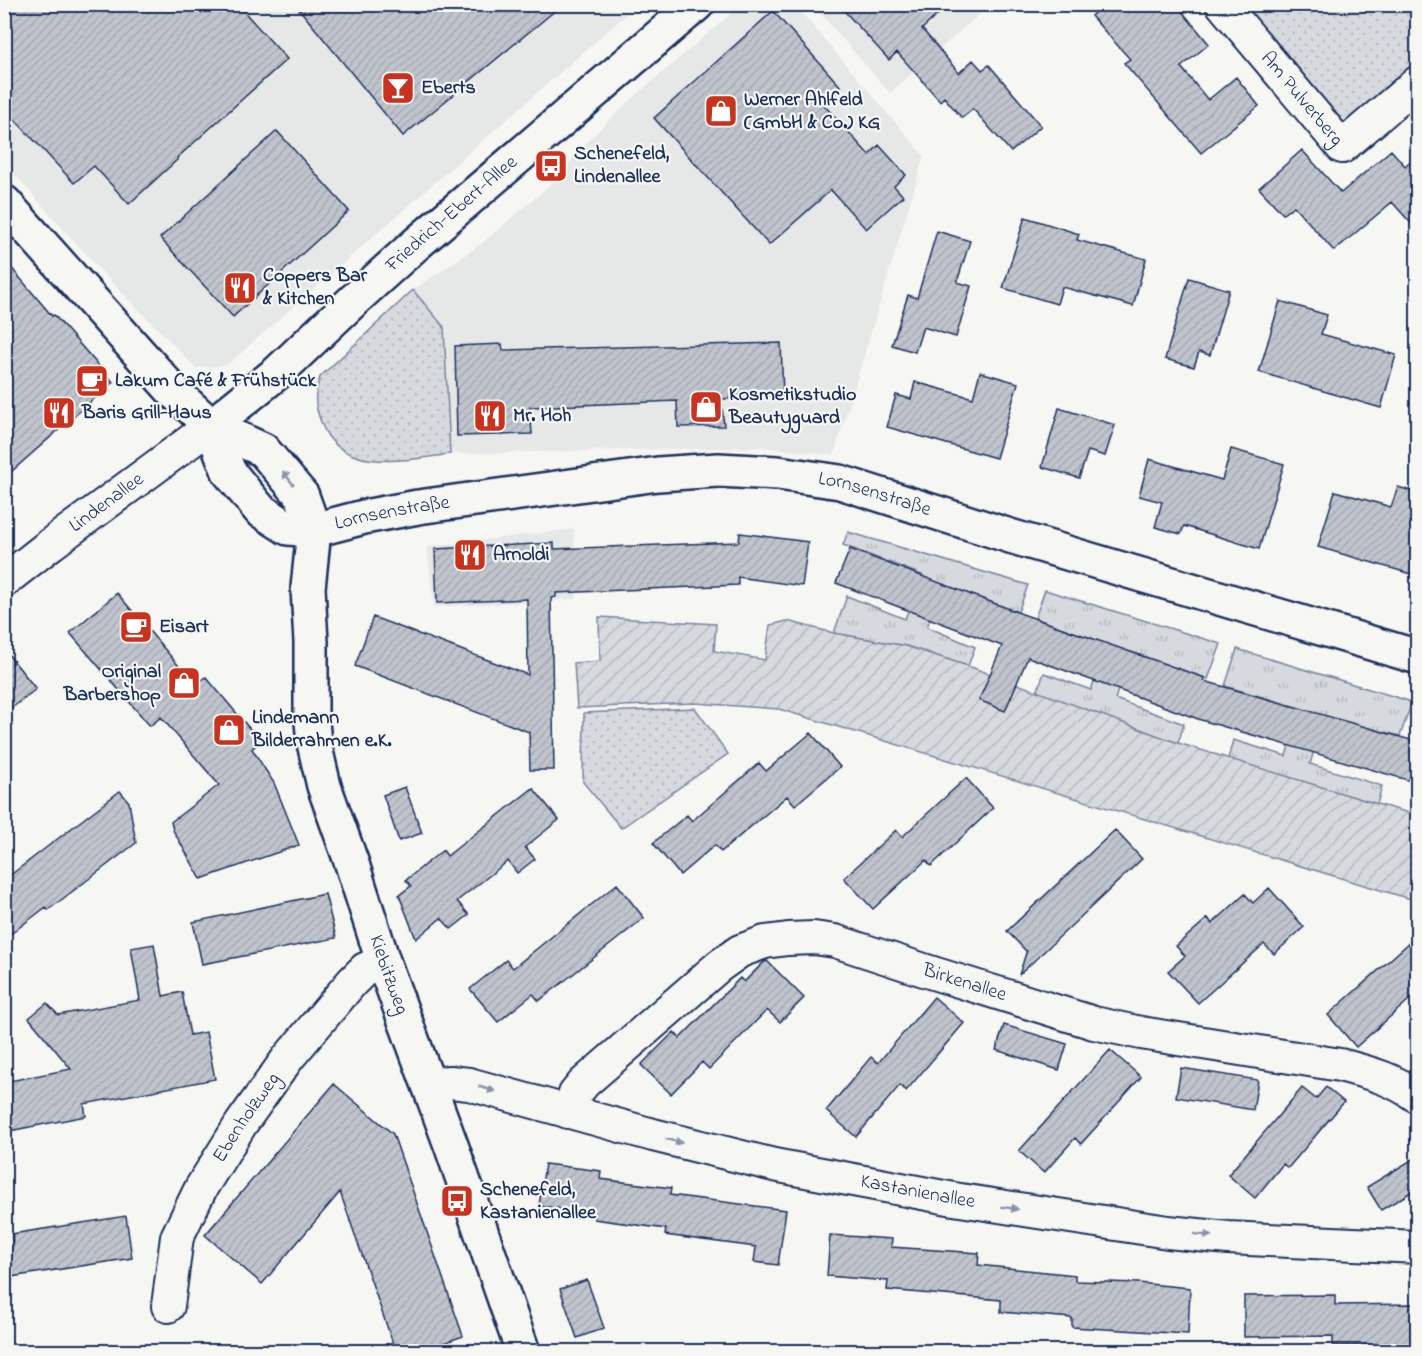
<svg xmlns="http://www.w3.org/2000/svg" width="1422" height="1356" font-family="'Indie Flower',sans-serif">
  <defs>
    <pattern id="grass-tufts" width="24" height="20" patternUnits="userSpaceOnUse" patternTransform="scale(1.5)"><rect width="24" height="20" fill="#d6d9dd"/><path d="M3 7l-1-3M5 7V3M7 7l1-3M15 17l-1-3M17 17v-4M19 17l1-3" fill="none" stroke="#b7bbc0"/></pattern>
    <pattern id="park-dots" width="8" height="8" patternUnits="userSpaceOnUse" patternTransform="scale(1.5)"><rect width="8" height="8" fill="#d6d9dd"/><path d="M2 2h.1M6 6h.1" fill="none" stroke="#b7bbc0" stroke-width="1.8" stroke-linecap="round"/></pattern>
    <pattern id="garden-furrows" width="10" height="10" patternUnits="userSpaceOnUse" patternTransform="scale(1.5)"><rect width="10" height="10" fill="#d6d9dd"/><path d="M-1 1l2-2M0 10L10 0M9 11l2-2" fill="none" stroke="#b7bbc0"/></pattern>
    <pattern id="building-hatch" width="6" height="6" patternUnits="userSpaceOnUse" patternTransform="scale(1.5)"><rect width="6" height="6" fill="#c0c4cd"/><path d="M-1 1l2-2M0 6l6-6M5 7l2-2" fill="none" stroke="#a4a9b2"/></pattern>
  </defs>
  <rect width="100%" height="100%" fill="#f6f6f2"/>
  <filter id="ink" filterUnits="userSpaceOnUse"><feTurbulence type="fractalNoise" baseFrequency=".0167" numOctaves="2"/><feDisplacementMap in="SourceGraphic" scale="12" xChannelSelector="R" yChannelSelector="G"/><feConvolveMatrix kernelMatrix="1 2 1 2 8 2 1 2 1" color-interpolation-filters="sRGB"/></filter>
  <g filter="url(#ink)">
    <path fill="#e6e7e7" d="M4,5H637L227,365L196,368L103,273L5,164Z
      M741,5H795L924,156L834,455L763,447L450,454L444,327L413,290L480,245L549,186L591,138L625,105Z
      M813,5H990L890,93Z
      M574,529L576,599L434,607L427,547Z"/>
    <path fill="url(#grass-tufts)" stroke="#78849e" stroke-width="1.5" d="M848,532L1028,585L1018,612L943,584L927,627L975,647L968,666L906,646L834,633L847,596L905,619L922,575L843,545Z
      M1045,590L1221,644L1208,679L1131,652L1115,699L1184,724L1178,743L1037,692L1044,673L1091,690L1107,644L1035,618Z
      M1237,649L1412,702L1400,736L1324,716L1310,764L1382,786L1377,804L1228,759L1233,740L1286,756L1300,708L1225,686Z"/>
    <path fill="url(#park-dots)" stroke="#78849e" stroke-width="1.5" d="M1238,5H1417V61L1341,126Z
      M413,290L444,327L450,454C408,460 339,475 321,422C314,403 314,397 320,377Z
      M695,708L728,754L621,828L583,782L584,713Z"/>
    <path fill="url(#garden-furrows)" stroke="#78849e" stroke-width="1.5" d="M599,617L716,624L714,651L765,660L770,625L787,621L834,633L906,646L968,666L1178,743L1377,804L1417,815V901L779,709L695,703L577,708L574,663L600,661Z"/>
    <path fill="url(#building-hatch)" stroke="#1b2f5e" stroke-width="1.5" d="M4,4H237L287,59L177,158L178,159L129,204L94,166L74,183L4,108Z
      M295,4H563L403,136Z
      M838,4H949L922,29L959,73L973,60L982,70L989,65L1041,126L1011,152L973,109L962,118L944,97L940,101L897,52L889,60Z
      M1103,4H1176L1209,44L1181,67L1208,100L1236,77L1259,106L1201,153L1124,63L1130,59L1091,16Z
      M773,11L841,87L823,104L869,155L879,145L906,175L894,186L903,196L866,229L831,190L769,245L654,118Z
      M277,131L349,211L233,317L160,238Z
      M1302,150L1341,193L1391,150L1405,166L1418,154V231L1392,202L1334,251L1294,206L1283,214L1259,188Z
      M1025,217L1079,234L1077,240L1146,259L1133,306L1062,287L1057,304L1003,288Z
      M937,231L970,241L957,282L971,286L956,337L923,327L915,352L892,345L908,295L917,298Z
      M4,259L52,316L54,315L113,382L4,478Z
      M1189,278L1229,290L1210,355L1199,352L1194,367L1165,359Z
      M1280,301L1327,315L1321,334L1396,355L1381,408L1259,372Z
      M781,343L783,396L721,399L724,426L678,427L677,401L530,407L532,434L457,436L455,346L502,344L503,350Z
      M980,372L1018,383L996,458L887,427L896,395L911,399L915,382L973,398Z
      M1059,408L1115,425L1105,456L1088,451L1079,478L1042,467Z
      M1231,449L1284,464L1259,549L1184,526L1181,534L1155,527L1162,502L1139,496L1149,459L1222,480Z
      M1398,487L1418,493V576L1318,547L1335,491L1391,507Z
      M740,533L808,542L802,586L738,577V585L556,593V597L551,598L554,770H530L529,732L355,666L373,617L528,675L527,599L437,603L435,549L554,543V549L739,542Z
      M850,549L1025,615L1205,678L1204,681L1418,742V783L1201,720L1028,657L1005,711L979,700L1002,646L836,583Z
      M117,593L195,685L206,677L260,741L252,749L274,783L299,845L201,879L173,830L171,822L219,785L161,717L150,726L70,633Z
      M4,649L36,689L4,714Z
      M811,733L840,767L795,805L787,796L721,852L715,845L680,875L653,843L687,815L692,821L759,763L766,771Z
      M966,778L993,808L931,866L926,860L873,909L844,878L896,830L902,837Z
      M405,787L422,833L399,841L383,795Z
      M533,788L559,820L525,847L535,859L517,873L508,861L457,901L469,915L451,929L441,918L416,939L399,895L411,886L406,880L443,850L447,856Z
      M120,791L129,802L136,843L48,910L46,907L4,939V880Z
      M1115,830L1142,859L1019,975L1027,950L1026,951L1007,931Z
      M617,884L644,918L539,1001L533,994L498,1022L470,989L506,960L513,968Z
      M1269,888L1304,927L1274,954L1264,944L1198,1003L1168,971L1185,956L1176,946L1208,918L1212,924L1245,894L1253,903Z
      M325,894L336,938L202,964L193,922Z
      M1418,935V992L1356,1047L1328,1015Z
      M154,944L163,996L182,992L190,1035L206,1032L215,1079L84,1104L86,1116L4,1132V1082L71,1069L29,1018L47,1003L58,1015L140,1000L131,948Z
      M767,961L804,998L780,1022L767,1010L709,1069L702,1062L671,1094L641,1065L674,1032L680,1038L740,978L744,982L764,962Z
      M934,997L964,1023L906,1091L900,1085L856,1137L826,1111L871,1057L878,1063Z
      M1004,1025L1067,1044L1059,1070L996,1050Z
      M1110,1050L1141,1077L1081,1144L1075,1138L1044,1173L1019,1151Z
      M1181,1068L1258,1080L1253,1110L1176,1097Z
      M334,1084L393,1134L463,1336L418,1352H396L340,1192L262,1284L205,1235Z
      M1326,1087L1344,1102L1288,1168L1283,1164L1255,1198L1228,1175L1302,1088L1316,1099Z
      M1418,1156V1188L1381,1210L1367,1187Z
      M545,1164L601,1171L600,1179L671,1188L670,1195L786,1210L778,1265L754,1262L756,1247L665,1235L666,1229L594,1219V1213L539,1206Z
      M126,1216L132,1258L4,1278V1246L13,1245L12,1234Z
      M830,1235L892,1239L891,1247L979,1253L978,1265L1075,1275V1281L1138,1283L1190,1288L1188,1334L1072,1327V1318L1001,1312V1300L887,1290L888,1281L827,1276Z
      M587,1280L604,1328L577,1338L560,1289Z
      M1335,1295V1305L1418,1304V1345L1333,1346V1336L1244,1337V1296Z"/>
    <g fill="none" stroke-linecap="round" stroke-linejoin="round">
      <defs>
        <g id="minor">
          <path id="s1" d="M1222,4L1342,147L1418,82"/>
          <path id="s2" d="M4,581L51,544L211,426"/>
          <path id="s3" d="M429,1084L450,1082L469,1084L653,1135L774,1165L954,1199L1168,1232L1228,1238L1418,1247"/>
          <path id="s4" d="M568,1112L575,1094L584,1083L719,966L740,951L765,942L788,939L814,938L835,941L933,973L1094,1023L1141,1033L1340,1065C1370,1073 1392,1078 1418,1097"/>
          <path id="s5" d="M168,1306L177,1237L201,1188L241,1124L288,1058L352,982L365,969L383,961"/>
        </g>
        <g id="tertiary">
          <path id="s6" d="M4,202L173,391L211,426L263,450L302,496L314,530L308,588L311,642V711L314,743L324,786L352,864L383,961L451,1145L523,1352"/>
          <path id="s7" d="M211,426L229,472L260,510L288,528L314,530L364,517L418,507L658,474L718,470L778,473L840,482L1010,536L1418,657"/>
          <path id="s8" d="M211,426L278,372L354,300L415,245L697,4"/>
        </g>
      </defs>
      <use href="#minor" stroke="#1b2f5e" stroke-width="36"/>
      <use href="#tertiary" stroke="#1b2f5e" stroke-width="38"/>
      <use href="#minor" stroke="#f6f6f2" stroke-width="32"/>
      <use href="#tertiary" stroke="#f6f6f2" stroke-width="33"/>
    </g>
    <defs><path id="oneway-solid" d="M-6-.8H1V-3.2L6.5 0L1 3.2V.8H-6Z" transform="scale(1.5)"/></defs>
    <g fill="#8892a8">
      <use href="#oneway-solid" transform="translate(288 478) rotate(-129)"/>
      <use href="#oneway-solid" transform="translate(487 1089) rotate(16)"/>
      <use href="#oneway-solid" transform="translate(674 1141) rotate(14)"/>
      <use href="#oneway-solid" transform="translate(1010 1208) rotate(9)"/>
      <use href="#oneway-solid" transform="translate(1203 1235) rotate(6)"/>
    </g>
  </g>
  <defs>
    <symbol id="bar-square" viewBox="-11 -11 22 22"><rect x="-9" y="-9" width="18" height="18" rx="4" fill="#c8321e" stroke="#f6f6f2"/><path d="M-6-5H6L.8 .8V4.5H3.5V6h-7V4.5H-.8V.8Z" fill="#fff"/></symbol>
    <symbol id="shop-square" viewBox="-11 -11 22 22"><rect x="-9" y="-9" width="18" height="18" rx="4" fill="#c8321e" stroke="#f6f6f2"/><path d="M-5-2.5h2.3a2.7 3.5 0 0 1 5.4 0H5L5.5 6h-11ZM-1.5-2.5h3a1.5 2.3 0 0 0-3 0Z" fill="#fff"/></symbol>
    <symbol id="bus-square" viewBox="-11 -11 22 22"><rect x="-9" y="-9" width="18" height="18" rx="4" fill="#c8321e" stroke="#f6f6f2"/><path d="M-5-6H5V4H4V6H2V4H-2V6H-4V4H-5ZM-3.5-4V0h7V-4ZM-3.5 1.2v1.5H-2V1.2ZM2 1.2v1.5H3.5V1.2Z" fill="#fff"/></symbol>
    <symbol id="restaurant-square" viewBox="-11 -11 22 22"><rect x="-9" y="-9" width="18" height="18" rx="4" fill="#c8321e" stroke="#f6f6f2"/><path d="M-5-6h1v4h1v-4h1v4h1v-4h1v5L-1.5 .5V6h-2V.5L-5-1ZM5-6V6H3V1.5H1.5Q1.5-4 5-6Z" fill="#fff"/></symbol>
    <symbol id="cafe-square" viewBox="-11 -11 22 22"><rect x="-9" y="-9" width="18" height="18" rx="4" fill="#c8321e" stroke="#f6f6f2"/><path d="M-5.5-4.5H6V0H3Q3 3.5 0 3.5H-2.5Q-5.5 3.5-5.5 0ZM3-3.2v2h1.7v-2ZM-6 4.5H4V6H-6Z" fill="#fff"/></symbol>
  </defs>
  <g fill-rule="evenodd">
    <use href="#bar-square" x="379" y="69" width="38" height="38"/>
    <use href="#shop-square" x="702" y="92" width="38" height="38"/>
    <use href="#bus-square" x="532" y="147" width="38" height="38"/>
    <use href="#restaurant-square" x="221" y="269" width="38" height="38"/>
    <use href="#cafe-square" x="73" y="362" width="38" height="38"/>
    <use href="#shop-square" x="687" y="388" width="38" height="38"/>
    <use href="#restaurant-square" x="40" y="394" width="38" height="38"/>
    <use href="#restaurant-square" x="471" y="397" width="38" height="38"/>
    <use href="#restaurant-square" x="451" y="536" width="38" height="38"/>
    <use href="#cafe-square" x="117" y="608" width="38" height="38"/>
    <use href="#shop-square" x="165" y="664" width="38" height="38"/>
    <use href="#shop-square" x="210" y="711" width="38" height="38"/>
    <use href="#bus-square" x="438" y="1182" width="38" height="38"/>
  </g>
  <g text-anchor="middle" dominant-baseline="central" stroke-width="4.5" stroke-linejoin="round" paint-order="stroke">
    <g font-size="20" font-weight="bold" fill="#1b2f5e" stroke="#f6f6f2" text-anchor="start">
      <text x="421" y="88">Eberts</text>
      <text x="744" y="100">Werner Ahlfeld<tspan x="744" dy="23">(GmbH &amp; Co.) KG</tspan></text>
      <text x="574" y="154">Schenefeld,<tspan x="574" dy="23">Lindenallee</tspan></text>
      <text x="263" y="276">Coppers Bar<tspan x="263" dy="23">&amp; Kitchen</tspan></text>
      <text x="115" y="381">Lakum Café &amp; Frühstück</text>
      <text x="729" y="395">Kosmetikstudio<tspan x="729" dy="23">Beautyguard</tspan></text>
      <text x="82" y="413">Baris Grill-Haus</text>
      <text x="513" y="416">Mr. Hoh</text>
      <text x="493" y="555">Arnoldi</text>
      <text x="159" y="627">Eisart</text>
      <text x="161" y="672" text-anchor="end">Original<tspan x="161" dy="23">Barbershop</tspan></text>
      <text x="252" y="718">Lindemann<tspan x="252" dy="23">Bilderrahmen e.K.</tspan></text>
      <text x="480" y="1190">Schenefeld,<tspan x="480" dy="23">Kastanienallee</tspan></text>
    </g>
    <g font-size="20" fill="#1b2f5e" stroke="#f6f6f2">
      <text stroke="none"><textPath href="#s1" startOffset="124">Am Pulverberg</textPath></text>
      <text stroke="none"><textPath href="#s8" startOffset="321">Friedrich-Ebert-Allee</textPath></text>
      <text stroke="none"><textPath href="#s7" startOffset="726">Lornsenstraße</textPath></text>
      <text stroke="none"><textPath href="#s2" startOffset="129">Lindenallee</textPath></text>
      <text stroke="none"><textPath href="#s7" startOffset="238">Lornsenstraße</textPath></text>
      <text stroke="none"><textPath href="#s6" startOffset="916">Kiebitzweg</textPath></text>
      <text stroke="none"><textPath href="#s4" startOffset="471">Birkenallee</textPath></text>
      <text stroke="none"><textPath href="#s5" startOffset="208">Ebenholzweg</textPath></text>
      <text stroke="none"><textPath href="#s3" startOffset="502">Kastanienallee</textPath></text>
    </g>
  </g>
  <rect width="1422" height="1356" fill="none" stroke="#f6f6f2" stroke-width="24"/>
  <rect x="12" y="12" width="1398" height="1332" fill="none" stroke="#1b2f5e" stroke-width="2" filter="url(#ink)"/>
</svg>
